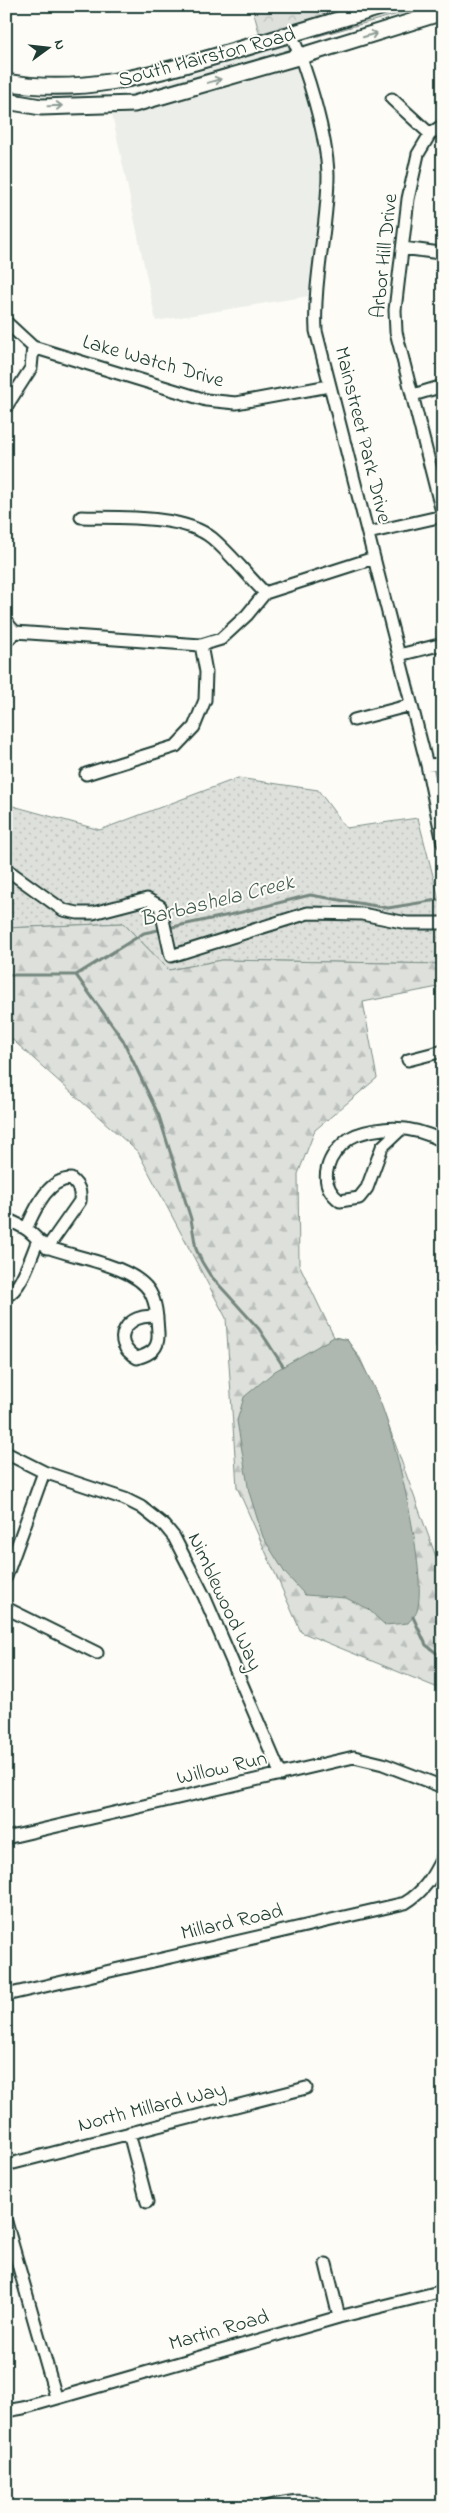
<svg xmlns="http://www.w3.org/2000/svg" width="449" height="2513" font-family="'Indie Flower',sans-serif">
  <defs>
    <pattern id="grass-dots" width="8" height="8" patternUnits="userSpaceOnUse" patternTransform="scale(1.25)"><rect width="8" height="8" fill="#dde0db"/><path d="M2 2h.1M6 6h.1" fill="none" stroke="#bdc1bd" stroke-width="1.8" stroke-linecap="round"/></pattern>
    <pattern id="forest-firs" width="22" height="20" patternUnits="userSpaceOnUse" patternTransform="scale(1.25)"><rect width="22" height="20" fill="#dde0db"/><path d="M5 1l3.5 6h-7zM16 11l3.5 6h-7z" fill="#bdc1bd"/></pattern>
    <pattern id="park-crowns" width="20" height="18" patternUnits="userSpaceOnUse" patternTransform="scale(1.25)"><rect width="20" height="18" fill="#dde0db"/><path d="M2 6a3 3 0 1 1 6 0M12 15a3 3 0 1 1 6 0" fill="none" stroke="#bdc1bd"/></pattern>
  </defs>
  <rect width="100%" height="100%" fill="#fdfcf7"/>
  <filter id="ink" filterUnits="userSpaceOnUse"><feTurbulence type="fractalNoise" baseFrequency=".02" numOctaves="2"/><feDisplacementMap in="SourceGraphic" scale="10" xChannelSelector="R" yChannelSelector="G"/><feConvolveMatrix kernelMatrix="1 2 1 2 8 2 1 2 1" color-interpolation-filters="sRGB"/></filter>
  <g filter="url(#ink)">
    <path fill="#eceee9" d="M299,41L325,180L321,294L156,321L109,100Z"/>
    <path fill="url(#grass-dots)" stroke="#7e8e88" d="M238,778L318,790L346,828L418,818L443,914V964L222,960L169,970L123,923L6,928V798L13,806L100,830Z"/>
    <path fill="url(#forest-firs)" stroke="#7e8e88" d="M123,923L169,970L222,960L443,964V986L363,1002L377,1078L315,1130L298,1174L299,1264L334,1337L347,1340L360,1358L381,1405L443,1576V1690L301,1632L237,1487L226,1318L138,1152L6,1034V928Z"/>
    <path fill="url(#park-crowns)" stroke="#7e8e88" d="M252,6H427L264,51Z"/>
    <path fill="#aeb8b1" stroke="#75877f" d="M334,1337L347,1340C361,1360 372,1382 381,1404C396,1442 428,1574 417,1611C416,1615 411,1619 408,1623L385,1625L368,1609L346,1598L305,1595L285,1573L263,1537L249,1492L237,1421L244,1397L275,1371Z"/>
    <g fill="none" stroke-linecap="round" stroke-linejoin="round">
      <path stroke="#75877f" stroke-width="3" d="M6,975H76L144,933L234,914L310,895L388,908L443,899
        M76,975L123,1040L159,1116L191,1219L196,1249L202,1262L210,1275L259,1329L283,1366
        M413,1617L426,1645L443,1658"/>
      <defs>
        <path id="minor" d="M291,34C307,69 327,136 328,175C328,227 313,279 316,331L427,765L443,843
          M392,99L430,134
          M403,248L440,253
          M6,322L33,347L206,400L236,403L329,386
          M413,395L443,386
          M6,407L31,368L33,347
          M443,516L396,332L395,310L408,199L418,154L430,134L443,125
          M81,517C117,518 183,514 212,538C231,554 247,575 265,593
          M368,533L443,516
          M6,622L15,632L6,642
          M15,632L201,645L221,639L247,615L265,593L374,558
          M399,655L443,644
          M354,720L411,705
          M427,765L443,764
          M86,774L176,746L194,727L205,700L206,672L201,645
          M6,869L63,910L78,913H93L147,899L160,906L171,956L308,913L362,914L407,923H443
          M408,1060L443,1051
          M401,1129L382,1147L367,1188L359,1198L340,1201C315,1182 328,1154 350,1138C358,1133 374,1130 383,1129C404,1126 425,1132 443,1141
          M6,1219C13,1222 20,1225 26,1229C35,1235 41,1245 50,1248C77,1258 135,1266 150,1292C157,1304 157,1319 158,1333C159,1349 151,1354 137,1358C108,1342 127,1311 157,1317
          M26,1229C35,1210 47,1179 71,1179C79,1186 81,1191 80,1201L47,1248
          M6,1296C21,1291 32,1254 38,1240
          M443,1322V1346
          M6,1453L44,1472L125,1499L141,1507L165,1526L174,1537L204,1596L281,1775
          M6,1577L44,1472
          M6,1608L97,1653
          M6,1838L354,1757L383,1764L443,1787
          M6,1995L405,1903C425,1891 433,1876 443,1856
          M129,2133L147,2202
          M6,2165L306,2088
          M6,2222L56,2397
          M326,2264L339,2317
          M6,2411L23,2408L339,2317L443,2291
          M266,2507C287,2502 305,2497 325,2507"/>
        <path id="major" d="M6,82C82,96 154,74 227,53C279,38 331,22 384,6
          M6,101L41,107L134,104L301,56L443,12"/>
      </defs>
      <use href="#minor" stroke="#1f3d34" stroke-width="15"/>
      <use href="#major" stroke="#1f3d34" stroke-width="19"/>
      <use href="#minor" stroke="#fdfcf7" stroke-width="11"/>
      <use href="#major" stroke="#fdfcf7" stroke-width="15"/>
    </g>
    <defs><path id="oneway-shaft" d="M-6 0H5M1.5-3L5.5 0L1.5 3" fill="none" stroke-width="1.6" stroke-linecap="round" stroke-linejoin="round" transform="scale(1.25)"/></defs>
    <g stroke="#8e9c96">
      <use href="#oneway-shaft" transform="translate(370 35) rotate(-17)"/>
      <use href="#oneway-shaft" transform="translate(214 81) rotate(-16)"/>
      <use href="#oneway-shaft" transform="translate(55 106) rotate(-2)"/>
    </g>
  </g>
  <g text-anchor="middle" dominant-baseline="central" stroke-width="4" stroke-linejoin="round" paint-order="stroke">
    <g font-size="21" fill="#1f3d34" stroke="#fdfcf7">
      <text transform="translate(207 58) rotate(-15)">South Hairston Road</text>
      <text transform="translate(385 256) rotate(-84)">Arbor Hill Drive</text>
      <text transform="translate(153 362) rotate(16)">Lake Watch Drive</text>
      <text transform="translate(362 435) rotate(76)">Mainstreet Park Drive</text>
      <text transform="translate(224 1602) rotate(65)">Nimblewood Way</text>
      <text transform="translate(222 1769) rotate(-13)">Willow Run</text>
      <text transform="translate(232 1923) rotate(-13)">Millard Road</text>
      <text transform="translate(152 2108) rotate(-14)">North Millard Way</text>
      <text transform="translate(219 2331) rotate(-16)">Martin Road</text>
    </g>
    <g font-size="22" font-style="italic" fill="#435c53" stroke="#fdfcf7">
      <text transform="translate(217 902) rotate(-14)">Barbashela Creek</text>
    </g>
  </g>
  <rect width="449" height="2513" fill="none" stroke="#fdfcf7" stroke-width="25"/>
  <rect x="12" y="12" width="424" height="2488" fill="none" stroke="#1f3d34" stroke-width="2" filter="url(#ink)"/>
  <g transform="translate(48 48) rotate(75)" stroke="#fdfcf7" stroke-width="4" paint-order="stroke">
  <path d="M0-4L9 19L0 12L-9 19Z" fill="#1f3d34"/>
  <text y="-8" font-size="14" font-weight="bold" text-anchor="middle" fill="#1f3d34">N</text>
  </g>
</svg>
